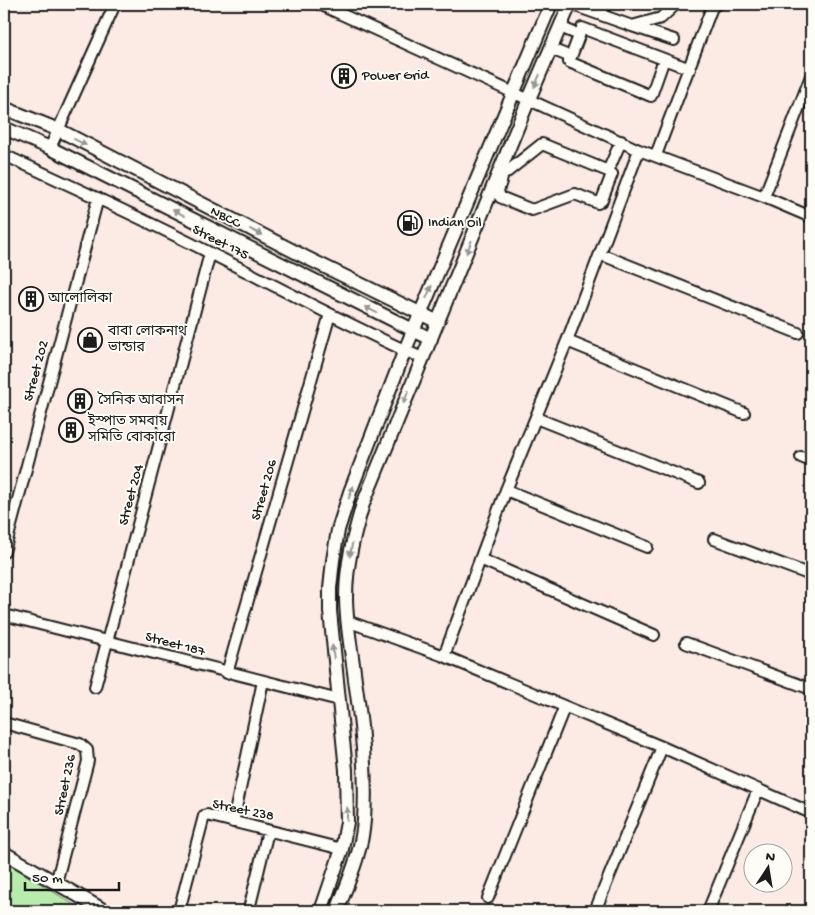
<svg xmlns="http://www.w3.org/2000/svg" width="815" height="915" font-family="'Gochi Hand','Noto Sans Bengali',sans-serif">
  <rect width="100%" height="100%" fill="#fceae4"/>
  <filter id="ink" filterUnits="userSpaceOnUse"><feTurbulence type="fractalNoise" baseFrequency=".02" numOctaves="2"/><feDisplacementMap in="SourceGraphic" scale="10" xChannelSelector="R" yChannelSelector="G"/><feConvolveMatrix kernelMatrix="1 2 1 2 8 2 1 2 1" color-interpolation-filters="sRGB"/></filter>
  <g filter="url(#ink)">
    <path fill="#b8ecac" stroke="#6a8464" d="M4,861L84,911H4Z"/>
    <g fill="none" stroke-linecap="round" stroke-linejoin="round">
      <defs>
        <path id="minor" d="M319,4L639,150L764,197L811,217
          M570,4L632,26L661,18L676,4
          M597,13L607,4
          M632,26L674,40
          M560,27L579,35
          M551,49L571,57
          M664,59L651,96L569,62L582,28L690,69
          M50,148L115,4
          M4,155C74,187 144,219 212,254C282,289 351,327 422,358
          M656,155L712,7L717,4
          M608,171L612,174L602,200L598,203L575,194L532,210L500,197L498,191L503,175L542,144L608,171L621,141
          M764,197L811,76
          M600,254L798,333
          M567,341L744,413
          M536,418L699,483
          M801,457L811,461
          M506,490L647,547
          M714,539L811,575
          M4,552L98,198
          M480,559L654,635
          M4,615L339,700
          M347,621L444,656L662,747L811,813
          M686,643L811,689
          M444,656L506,490L567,341L639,150
          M227,673L330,314
          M95,687L210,253
          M4,723L80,744L87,750L88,761L56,883
          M233,822L263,681
          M488,898L564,708
          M250,905L268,831
          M179,911L204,816L207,815L342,849
          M595,911L662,747
          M708,911L758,790"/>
        <path id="tertiary" d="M4,108L59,130L307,258L438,322
          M4,128L50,148L431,339
          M4,853L105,911
          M321,911L342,849L347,822L346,770L330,611V588L333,560L338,530L350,492L405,350L551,4
          M337,911C348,882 362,852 364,820C367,774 362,726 355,680C352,652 346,625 346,597C346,565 354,534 363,504L529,99L570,4"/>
      </defs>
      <use href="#minor" stroke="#1c1c1c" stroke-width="14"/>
      <use href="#tertiary" stroke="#1c1c1c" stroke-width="16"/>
      <use href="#minor" stroke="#fdfcf7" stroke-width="10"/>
      <use href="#tertiary" stroke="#fdfcf7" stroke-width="12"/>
    </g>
    <defs><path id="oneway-solid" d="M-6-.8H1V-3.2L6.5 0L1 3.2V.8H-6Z" transform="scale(1.25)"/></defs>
    <g fill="#989794">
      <use href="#oneway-solid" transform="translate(537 81) rotate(114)"/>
      <use href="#oneway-solid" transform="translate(80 142) rotate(27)"/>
      <use href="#oneway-solid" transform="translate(179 213) rotate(-153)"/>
      <use href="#oneway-solid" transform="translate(256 232) rotate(27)"/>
      <use href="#oneway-solid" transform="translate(469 247) rotate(112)"/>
      <use href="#oneway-solid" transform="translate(429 292) rotate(-67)"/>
      <use href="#oneway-solid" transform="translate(371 310) rotate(-153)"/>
      <use href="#oneway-solid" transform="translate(406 397) rotate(112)"/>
      <use href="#oneway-solid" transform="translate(351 492) rotate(-71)"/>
      <use href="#oneway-solid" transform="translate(351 550) rotate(101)"/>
      <use href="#oneway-solid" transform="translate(333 652) rotate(-97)"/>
      <use href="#oneway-solid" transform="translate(347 814) rotate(-89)"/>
    </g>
  </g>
  <defs>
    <symbol id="building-ring" viewBox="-11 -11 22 22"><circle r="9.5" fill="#fdfcf7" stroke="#1c1c1c" stroke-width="1.5"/><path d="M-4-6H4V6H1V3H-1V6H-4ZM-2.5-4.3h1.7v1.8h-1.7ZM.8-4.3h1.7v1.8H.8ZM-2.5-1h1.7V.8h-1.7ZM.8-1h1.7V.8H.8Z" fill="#1c1c1c"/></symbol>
    <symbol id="fuel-ring" viewBox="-11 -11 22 22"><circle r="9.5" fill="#fdfcf7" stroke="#1c1c1c" stroke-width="1.5"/><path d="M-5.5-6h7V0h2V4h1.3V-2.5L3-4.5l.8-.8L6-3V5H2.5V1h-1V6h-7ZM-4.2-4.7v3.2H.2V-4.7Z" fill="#1c1c1c"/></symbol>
    <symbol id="shop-ring" viewBox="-11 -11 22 22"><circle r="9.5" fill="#fdfcf7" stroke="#1c1c1c" stroke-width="1.5"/><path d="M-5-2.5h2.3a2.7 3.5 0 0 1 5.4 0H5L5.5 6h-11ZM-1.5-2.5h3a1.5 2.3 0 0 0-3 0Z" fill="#1c1c1c"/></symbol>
  </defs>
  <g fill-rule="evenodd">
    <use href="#building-ring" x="330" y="62" width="28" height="28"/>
    <use href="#fuel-ring" x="396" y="209" width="28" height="28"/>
    <use href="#building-ring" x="17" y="285" width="28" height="28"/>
    <use href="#shop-ring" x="76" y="326" width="28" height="28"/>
    <use href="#building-ring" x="66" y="387" width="28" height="28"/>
    <use href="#building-ring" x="57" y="416" width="28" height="28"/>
  </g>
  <g text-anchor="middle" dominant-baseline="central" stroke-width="4" stroke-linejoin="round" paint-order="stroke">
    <g font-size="14" fill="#1c1c1c" stroke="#fdfcf7" text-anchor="start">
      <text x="362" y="76">Power Grid</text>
      <text x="428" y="223">Indian Oil</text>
      <text x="48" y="299">আলোলিকা</text>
      <text x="108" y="332">বাবা লোকনাথ<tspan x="108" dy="16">ভান্ডার</tspan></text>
      <text x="98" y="401">সৈনিক আবাসন</text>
      <text x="88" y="422">ইস্পাত সমবায়<tspan x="88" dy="16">সমিতি বোকারো</tspan></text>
    </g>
    <g font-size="14" fill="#1c1c1c" stroke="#fdfcf7">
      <text transform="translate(225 218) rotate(27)">NBCC</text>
      <text transform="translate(220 243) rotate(27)">Street 175</text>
      <text transform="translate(37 371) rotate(-75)">Street 202</text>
      <text transform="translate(265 490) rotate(-74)">Street 206</text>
      <text transform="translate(132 495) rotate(-75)">Street 204</text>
      <text transform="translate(175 645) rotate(15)">Street 187</text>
      <text transform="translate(66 785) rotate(-78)">Street 236</text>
      <text transform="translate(243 811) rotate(12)">Street 238</text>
    </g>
  </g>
  <rect width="815" height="915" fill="none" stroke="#fdfcf7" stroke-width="20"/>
  <rect x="10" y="10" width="795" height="895" fill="none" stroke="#1c1c1c" stroke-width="2" filter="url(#ink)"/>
  <g transform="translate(768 868) rotate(12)"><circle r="24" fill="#fdfcf7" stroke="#a3a29f"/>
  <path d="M0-4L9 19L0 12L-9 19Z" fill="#1c1c1c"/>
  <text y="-8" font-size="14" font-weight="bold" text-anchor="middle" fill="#1c1c1c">N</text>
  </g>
  <path d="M25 882v8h94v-8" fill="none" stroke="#1c1c1c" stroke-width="2.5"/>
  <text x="32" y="882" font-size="15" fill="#1c1c1c" stroke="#fdfcf7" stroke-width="4" paint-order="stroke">50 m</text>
</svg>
